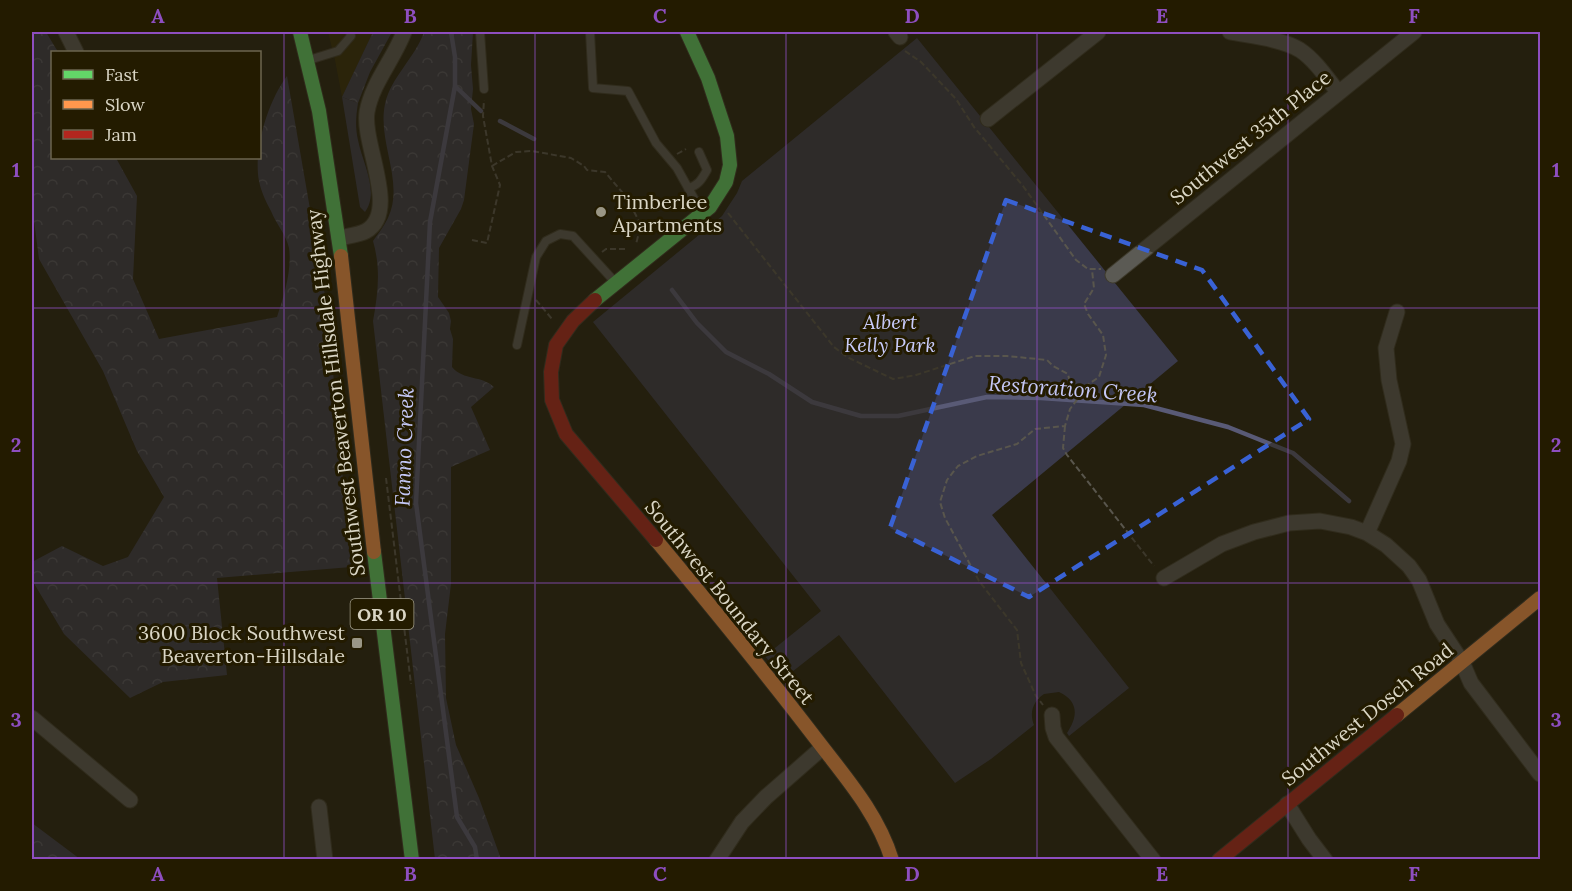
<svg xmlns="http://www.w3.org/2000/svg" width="1572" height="891" font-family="Lora,serif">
  <defs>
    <pattern id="forest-crowns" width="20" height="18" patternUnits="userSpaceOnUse" patternTransform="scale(1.5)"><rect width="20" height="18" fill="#3a3a4b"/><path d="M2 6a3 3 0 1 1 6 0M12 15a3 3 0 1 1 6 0" fill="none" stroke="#565663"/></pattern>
  </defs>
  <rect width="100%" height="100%" fill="#241f0e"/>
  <path fill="#342b06" d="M328,32H373L342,97L335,60Z"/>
  <path fill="#3a3a4b" d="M917,38L1178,361L992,515L1129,688L1069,736L1067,733C1078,717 1079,701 1059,692L1044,694C1033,701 1029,713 1034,725L991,759L955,783L839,635L783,679L765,656L821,611L593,322L722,216L737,193L742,181Z
    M342,97L358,103C356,116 355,127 358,140C362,162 380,192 365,212L360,207Z"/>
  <path fill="url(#forest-crowns)" d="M46,32L58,52H52V158H116L137,196L133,279L159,339L277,317C284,296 292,271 289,248C286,234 276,224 271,211C266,202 261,191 259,181C253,150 268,101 287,76L327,307L351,567L217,578L227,675L163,682L130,698L64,634L32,580V562L62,546L103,566L128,557L164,497L137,451L103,371L39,259L32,205V34Z
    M373,32H392L370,72L358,103L342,97Z
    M424,32H473L471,65L473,89L471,109L474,124L464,200L461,209L439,248L438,297L449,313L451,321L450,329L453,339L452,367C464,381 481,375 494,387L471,407L490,450L451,467V584L445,634L446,698L456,745L479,798L501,859H435L373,321C378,293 381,269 373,241C378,234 384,226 388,218C405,182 377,142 385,104C391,77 415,58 424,32Z
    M32,823L80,859H32Z"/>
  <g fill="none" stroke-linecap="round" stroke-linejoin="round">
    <path stroke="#595a76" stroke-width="4.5" d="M451,32L455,57V86L430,222L416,503L457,817L475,847L477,860
      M455,86L481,111
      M500,121L534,139
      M672,290L697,323L726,352L769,374L812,402L861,416H898L987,397L1041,398L1144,405L1228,427L1293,453L1349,501"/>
    <defs>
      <path id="lane" d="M480,32L484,89
        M590,32L593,88L628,91L656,143L677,168L701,211
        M309,60L338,51L351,36L350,32
        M688,188C698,186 702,179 707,170L699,152
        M517,345L536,257L546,241L560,234L573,236L615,282"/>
      <path id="street" d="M66,32L76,52
        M896,32L900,37
        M1230,32C1251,36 1282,39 1300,50C1315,60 1327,78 1338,92
        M988,119L1098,32
        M339,238C347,236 359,235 366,231C400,212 362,144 367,112C372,83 394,59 404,32
        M1113,275L1414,32
        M1367,533L1399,461L1403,444L1389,380L1386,348L1397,312
        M1164,578L1222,544L1254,532L1289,523L1320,521L1351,527L1367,533L1386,545L1409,566L1419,580L1437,624L1462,662L1471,683L1540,774
        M1052,715L1053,728L1056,737L1153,860
        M32,718L130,800
        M1287,804L1309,839L1325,860
        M319,807L325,860
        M717,860L742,822L766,797L822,748"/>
      <path id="fast" d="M300,32L319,111L341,256
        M595,300L710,207L726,182L730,165L727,136L708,78L687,32
        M374,552L412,860"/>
      <path id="slow" d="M341,256L374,552
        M656,540C711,606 765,672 817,740C846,778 878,814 892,860
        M1397,715L1540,598"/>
      <path id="jam" d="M595,300L573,321L556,345L551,372L552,400L566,434L656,540
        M1219,860L1397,715"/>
    </defs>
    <use href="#lane" stroke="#3f3b2d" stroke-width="10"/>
    <use href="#street" stroke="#3f3b2d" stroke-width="17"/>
    <use href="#fast" stroke="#3f3b2d" stroke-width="16"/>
    <use href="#slow" stroke="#3f3b2d" stroke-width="16"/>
    <use href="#jam" stroke="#3f3b2d" stroke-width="16"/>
    <path stroke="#59564d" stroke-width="2" stroke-dasharray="6 3" stroke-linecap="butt" d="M905,51L921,62L956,99L974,127L1023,186L1076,260L1088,269H1101
      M677,154L686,149
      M492,166L516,152L532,151L571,158L584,166L587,170L605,172L627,198L641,225L636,244
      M728,213L834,347L847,357L893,379L916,375L975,356H1007L1047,360L1053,366L1068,374L1070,383L1079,397L1070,409L1065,426L1035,429L1017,444L977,456L958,466L947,480L940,502L945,518L979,581L1017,630L1021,663L1036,696L1043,705
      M472,240L487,243L500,185L492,166L483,116L484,100
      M602,252L606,249H628
      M536,300L552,319
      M1077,392L1099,377L1106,355L1103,335L1088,314L1084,304L1094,288L1092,270
      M1065,426L1063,448L1067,455L1154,566
      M386,478L411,684"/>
    <use href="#lane" stroke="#5b5a54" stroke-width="8"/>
    <use href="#street" stroke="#5b5a54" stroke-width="15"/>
    <use href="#fast" stroke="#63d668" stroke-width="14"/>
    <use href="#slow" stroke="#ff974d" stroke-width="14"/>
    <use href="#jam" stroke="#b3261e" stroke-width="14"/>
  </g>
  <path d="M0 0H1572V891H0ZM1006,200L1202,270L1309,419L1029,597L890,528Z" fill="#241f0e" fill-opacity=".55" fill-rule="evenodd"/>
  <path fill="none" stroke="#3962d5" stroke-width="4.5" stroke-dasharray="12 8" stroke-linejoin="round" d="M1006,200L1202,270L1309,419L1029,597L890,528Z"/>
  <path fill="none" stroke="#8e4ec0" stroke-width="1.5" stroke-opacity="0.55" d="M284,32V860M535,32V860M786,32V860M1037,32V860M1288,32V860M32,308H1540M32,583H1540"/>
  <g fill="#9a9685" stroke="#231b00" stroke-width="2">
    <circle cx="601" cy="212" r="6"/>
    <rect x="351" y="637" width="12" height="12" rx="3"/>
  </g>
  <g text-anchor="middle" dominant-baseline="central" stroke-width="6" stroke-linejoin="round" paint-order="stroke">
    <rect fill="#231b00" stroke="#a39e8a" stroke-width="1.5" x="350.5" y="599" width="63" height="30" rx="4.5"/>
    <g font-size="18" font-weight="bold" fill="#dad6c5">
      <text x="382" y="614">OR 10</text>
    </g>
    <g font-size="20" fill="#dad6c5" stroke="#231b00">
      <text transform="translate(1250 137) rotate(-39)">Southwest 35th Place</text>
      <text transform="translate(335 393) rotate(-97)">Southwest Beaverton Hillsdale Highway</text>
      <text transform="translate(730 602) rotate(51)">Southwest Boundary Street</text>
      <text transform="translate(1367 714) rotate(-39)">Southwest Dosch Road</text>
    </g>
    <g font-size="20" fill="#dad6c5" stroke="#231b00" text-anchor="start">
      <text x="613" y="201">Timberlee<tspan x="613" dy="23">Apartments</tspan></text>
      <text x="345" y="632" text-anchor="end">3600 Block Southwest<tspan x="345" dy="23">Beaverton-Hillsdale</tspan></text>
    </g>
    <g font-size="20" font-style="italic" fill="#c8cbfa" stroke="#231b00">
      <text x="890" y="321">Albert<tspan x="890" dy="23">Kelly Park</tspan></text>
    </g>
    <g font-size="21" font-style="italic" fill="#c4c7f6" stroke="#231b00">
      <text transform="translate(1073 389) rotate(4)">Restoration Creek</text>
      <text transform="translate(404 447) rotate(-88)">Fanno Creek</text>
    </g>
  </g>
  <rect width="1572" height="891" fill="none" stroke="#231b00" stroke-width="66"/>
  <rect x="51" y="51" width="210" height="108" fill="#231b00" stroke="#6c664f" stroke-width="1.5"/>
  <rect x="63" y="70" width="30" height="9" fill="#63d668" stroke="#6c664f" stroke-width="1.5"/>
  <text x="105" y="81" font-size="18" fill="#dad6c5">Fast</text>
  <rect x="63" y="100" width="30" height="9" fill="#ff974d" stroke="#6c664f" stroke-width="1.5"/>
  <text x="105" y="111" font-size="18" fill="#dad6c5">Slow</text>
  <rect x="63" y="130" width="30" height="9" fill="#b3261e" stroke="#6c664f" stroke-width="1.5"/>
  <text x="105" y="141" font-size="18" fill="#dad6c5">Jam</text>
  <rect x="33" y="33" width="1506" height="825" fill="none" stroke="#8e4ec0" stroke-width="2"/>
  <g font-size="20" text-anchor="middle" font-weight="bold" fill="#8e4ec0">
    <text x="158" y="23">A</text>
    <text x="410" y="23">B</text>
    <text x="660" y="23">C</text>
    <text x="912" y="23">D</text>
    <text x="1162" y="23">E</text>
    <text x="1414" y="23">F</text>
    <text x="16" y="177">1</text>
    <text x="1556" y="177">1</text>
    <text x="16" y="452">2</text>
    <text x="1556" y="452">2</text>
    <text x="16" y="727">3</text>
    <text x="1556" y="727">3</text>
    <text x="158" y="881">A</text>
    <text x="410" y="881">B</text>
    <text x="660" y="881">C</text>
    <text x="912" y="881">D</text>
    <text x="1162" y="881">E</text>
    <text x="1414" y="881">F</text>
  </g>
</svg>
